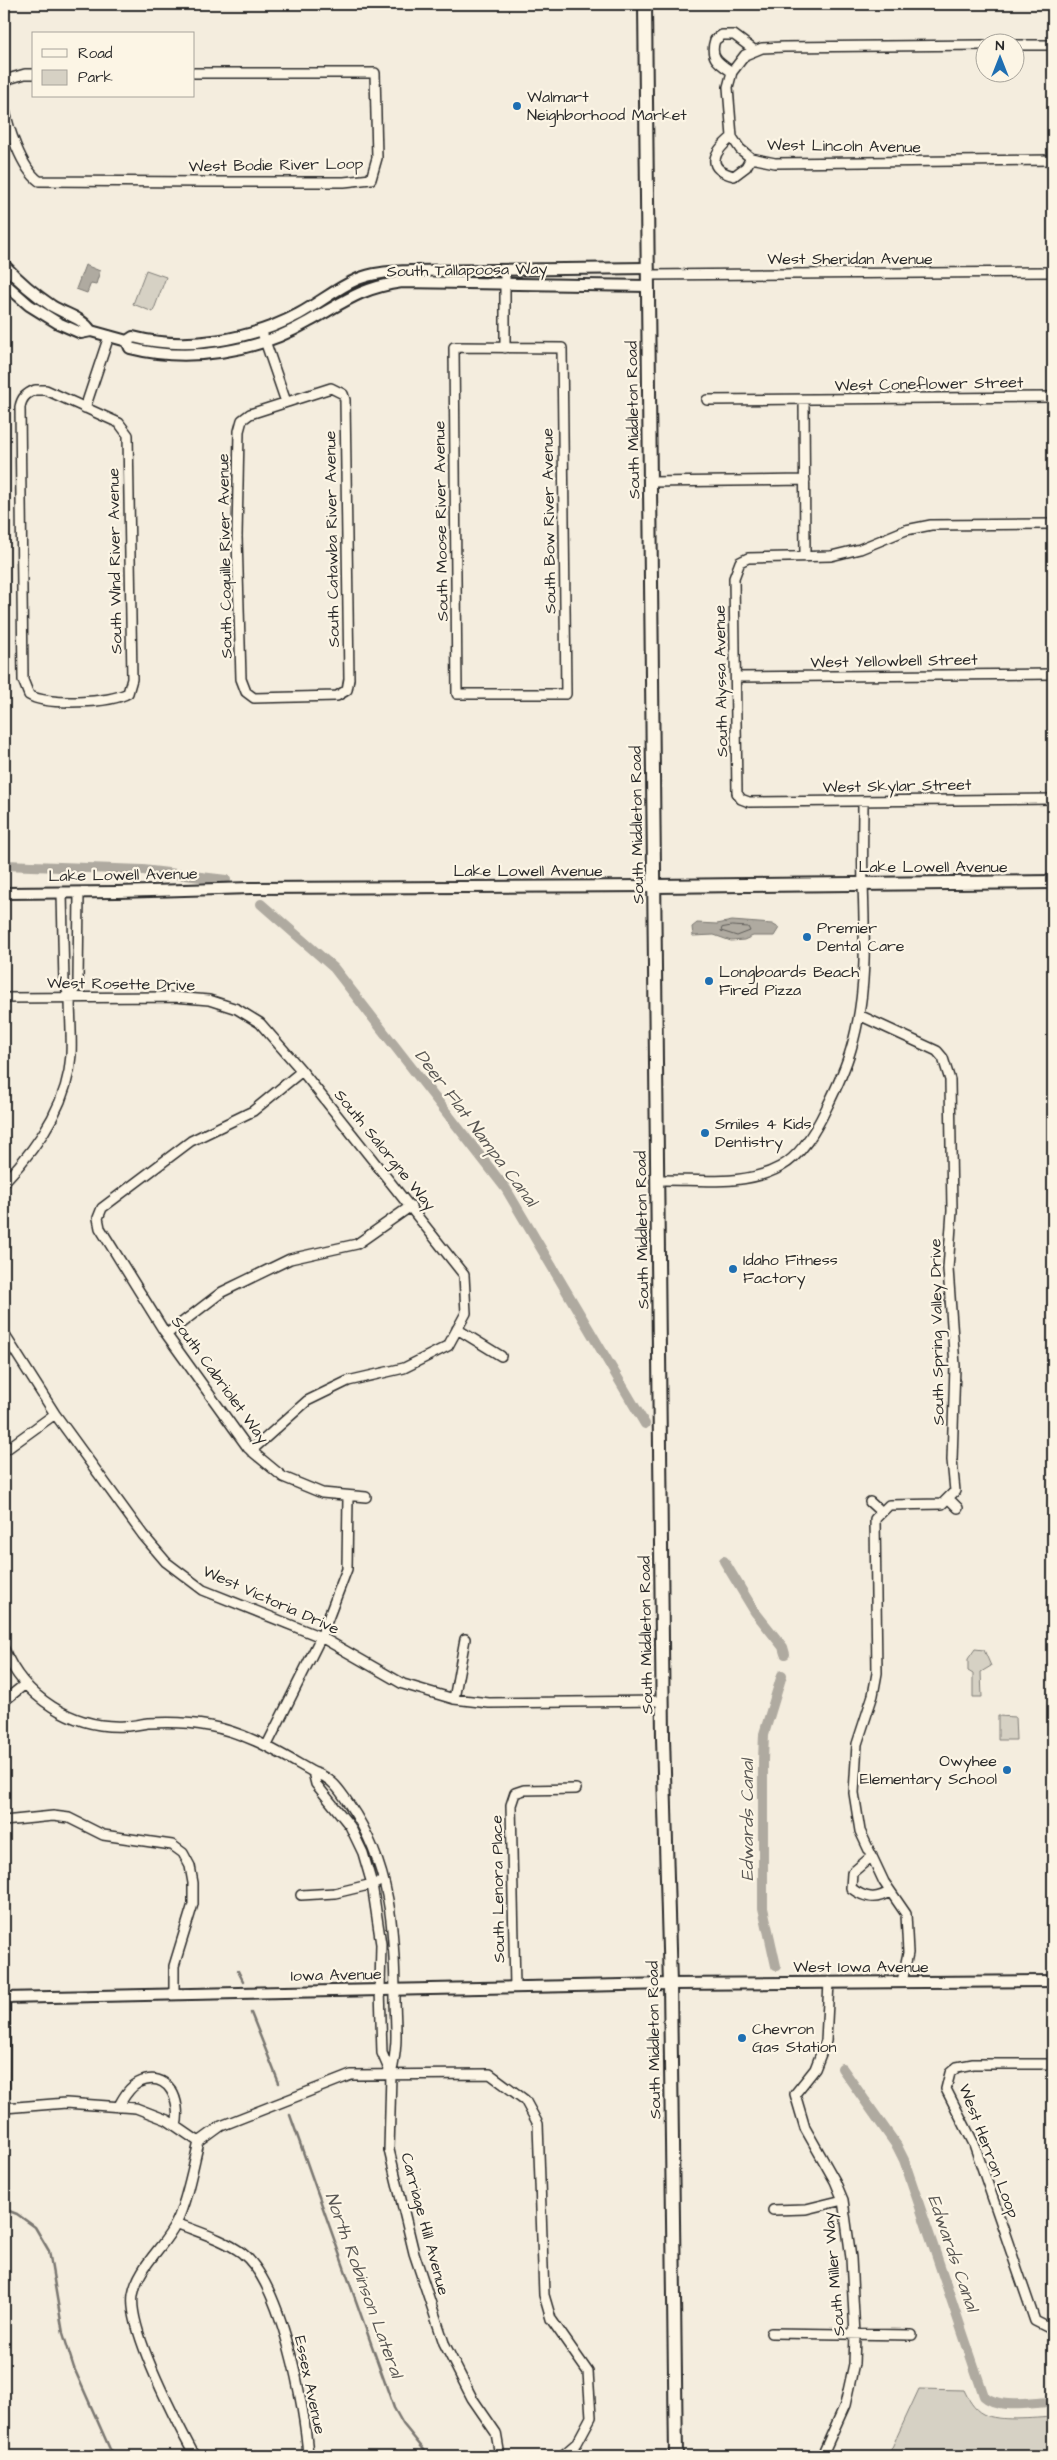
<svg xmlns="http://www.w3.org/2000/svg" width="1057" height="2460" font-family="'Architects Daughter',sans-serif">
  <rect width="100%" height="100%" fill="#f4edde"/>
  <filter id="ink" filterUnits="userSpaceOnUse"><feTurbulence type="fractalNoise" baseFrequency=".02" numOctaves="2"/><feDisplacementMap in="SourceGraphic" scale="10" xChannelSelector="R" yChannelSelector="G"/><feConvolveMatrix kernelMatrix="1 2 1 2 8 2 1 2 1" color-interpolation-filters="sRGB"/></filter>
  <g filter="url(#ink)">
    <path fill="#d6d1c4" stroke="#807e78" d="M146,270L166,277L153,312L133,304Z
      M975,1649L984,1650L991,1666L981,1672L982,1697H973V1674L968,1671V1659Z
      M998,1716L1015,1717L1016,1740H998Z
      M919,2389L964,2390C968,2398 973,2409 983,2414C998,2422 1035,2418 1053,2417V2456H888Z"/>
    <path fill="#afaaa0" stroke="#7a7771" d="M85,265L100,271L96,284L91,283L87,293L76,289Z
      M732,921L772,924L779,928L774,936H753L744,940L731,941L714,935L693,936L692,927L697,923L717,924Z"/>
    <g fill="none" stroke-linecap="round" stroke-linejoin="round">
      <path stroke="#605e5a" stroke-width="1" d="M732,926L748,927L750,931L737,936L721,931L722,928Z"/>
      <path stroke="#7a7771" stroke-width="2.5" d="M238,1971L243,1981
        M251,2013L279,2083
        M290,2115L394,2408L403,2424L429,2456
        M4,2209L17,2214L35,2227L49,2251L63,2333L74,2368L113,2456"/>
      <path stroke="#afaaa0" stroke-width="10" d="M4,865L143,870L226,880
        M261,904L334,968L506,1189L645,1424
        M724,1561L755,1612L783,1647L785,1654
        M776,1966L763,1908V1760L764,1734L782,1675
        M842,2068L897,2146L904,2160L984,2396C999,2410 1034,2402 1053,2402"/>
      <defs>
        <path id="minor" d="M984,45L784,47L762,48L745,55L732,72L728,87L732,137L740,149L751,158L775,163L1053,160
          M1014,45H1053
          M732,72C719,63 709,58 715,40L722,35H734L754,50
          M4,87L8,79L25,74H34
          M4,106C8,127 21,168 39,181L204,182H344L371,179L377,158L375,73H194
          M732,137C714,152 704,168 734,176L746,167L751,158
          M505,271V348
          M647,275L1053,272
          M263,335L286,402
          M454,347L562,348L566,694H457Z
          M331,388L343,394L345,400L349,679L347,690L337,696L254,698L246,692L241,679L237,537L239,431L242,420L250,414Z
          M35,390H46L119,423L128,435L132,679L128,693C111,703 46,706 29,695L23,680L20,407C22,397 26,394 35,390Z
          M707,400L1053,397
          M804,400L805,557
          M85,408L109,336
          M650,482L805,480
          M1053,524L931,525L906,530L860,549L831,556L748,558L740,562L734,578L737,793L741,799L749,802L1053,799
          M736,677L1053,674
          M62,893L64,983L70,997L78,983L79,893
          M4,998L174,997L209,1000L237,1009L260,1023L302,1071L464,1275L466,1313L448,1346L404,1368L348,1381L307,1401L251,1451
          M859,1015L937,1051L943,1058L950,1080L952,1211L948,1269L955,1366L952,1460L955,1491L942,1504L889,1505L875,1519L877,1673L873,1695L857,1744L854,1793L860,1831L884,1882L906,1914L908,1953L902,1982
          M302,1071L253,1111L191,1141L102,1208L98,1218L100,1228L164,1331L248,1448L283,1477L322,1493L366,1497
          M657,1180C697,1179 744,1187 780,1167C802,1155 816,1130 826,1109C836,1089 845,1070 851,1049C867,996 865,939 863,884C862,856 863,829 863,801
          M4,1182C36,1149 68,1104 71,1055C72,1036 70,1016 70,997
          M457,1329L501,1356
          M4,1334L55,1414L143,1535L166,1562L203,1590L321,1637L403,1684L454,1699L489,1703L663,1701
          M167,1334L222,1292L290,1259L357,1244L411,1206
          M4,1451L55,1414
          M948,1498L958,1508
          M870,1502L881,1512
          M4,1649C23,1697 73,1729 125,1726C133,1726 140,1724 148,1723C168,1722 189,1722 209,1726C248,1733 279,1753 313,1772
          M454,1699L465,1639
          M4,1701L24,1685
          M267,1745L321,1637L347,1569L348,1497
          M313,1772C331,1777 339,1789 349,1804C391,1865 395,1930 395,2002C396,2029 398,2048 391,2074L382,2053L380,1989L381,1944L372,1884L363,1853L350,1826L316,1784Z
          M4,1821L53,1816L69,1818L103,1835L172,1845L183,1853L190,1866L193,1883V1904L174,1966V1994
          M872,1856L852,1873L851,1888C864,1898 876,1901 890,1891
          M301,1895L335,1893L377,1883
          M515,1987L511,1805L515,1793L524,1790L576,1789
          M1053,2064H973L957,2067L950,2073L946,2089L974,2144L1035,2321L1053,2330
          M391,2074L389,2150L414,2253L444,2343L472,2398L496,2433L500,2456
          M118,2107C123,2099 128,2088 138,2083C169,2068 182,2102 176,2126
          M4,2108L66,2103L136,2108L167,2120L199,2142
          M4,2138L5,1998
          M199,2142L221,2126L351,2075L490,2074L525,2100L538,2124L544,2295L551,2319L588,2372L591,2417L577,2443L562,2456
          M773,2210L806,2209L843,2200
          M176,2223C198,2232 223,2239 242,2253C282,2284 305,2407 308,2456
          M771,2333L912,2335
          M197,2456L192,2451C175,2419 128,2329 133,2295C138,2266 164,2248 176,2223C187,2201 193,2166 199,2142
          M822,2456L845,2405L854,2364L855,2335L851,2258L843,2200L835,2181L805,2128L795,2094L815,2069L826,2041L829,1982"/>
        <path id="tertiary" d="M4,265C18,280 34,294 52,306C67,315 81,317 91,331
          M4,283L29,305L58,323L81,333L91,331L127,341L133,337C186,351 251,340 299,314C319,303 337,288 358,279C374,272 393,272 410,271L647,268
          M127,341L130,348C188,363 257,352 308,322C344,302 360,288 402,282L648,286
          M4,893L118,892L251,888L654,886
          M4,1998L670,1984L1053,1981"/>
        <path id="secondary" d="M645,4L663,1737L670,1984L676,2456
          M654,886L1053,882"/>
      </defs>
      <use href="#minor" stroke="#2b2b2b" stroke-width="12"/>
      <use href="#tertiary" stroke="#2b2b2b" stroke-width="14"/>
      <use href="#secondary" stroke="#2b2b2b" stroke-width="16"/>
      <use href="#minor" stroke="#fcf5e5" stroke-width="9"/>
      <use href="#tertiary" stroke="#fcf5e5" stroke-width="10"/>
      <use href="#secondary" stroke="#fcf5e5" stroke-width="12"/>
    </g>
  </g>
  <g fill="#1f6fb2" stroke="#fcf5e5" stroke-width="2">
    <circle cx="517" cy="106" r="5"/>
    <circle cx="807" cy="937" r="5"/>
    <circle cx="709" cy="981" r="5"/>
    <circle cx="705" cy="1133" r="5"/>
    <circle cx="733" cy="1269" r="5"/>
    <circle cx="1007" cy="1770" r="5"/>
    <circle cx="742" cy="2038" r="5"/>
  </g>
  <g text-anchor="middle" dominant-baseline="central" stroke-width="4.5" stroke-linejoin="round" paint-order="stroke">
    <g font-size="16" fill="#2b2b2b" stroke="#fcf5e5" text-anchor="start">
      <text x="527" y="97">Walmart<tspan x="527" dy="18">Neighborhood Market</tspan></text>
      <text x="817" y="928">Premier<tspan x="817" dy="18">Dental Care</tspan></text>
      <text x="719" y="972">Longboards Beach<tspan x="719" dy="18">Fired Pizza</tspan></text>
      <text x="715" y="1124">Smiles 4 Kids<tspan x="715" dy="18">Dentistry</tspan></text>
      <text x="743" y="1260">Idaho Fitness<tspan x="743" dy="18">Factory</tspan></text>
      <text x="997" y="1761" text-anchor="end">Owyhee<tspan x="997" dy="18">Elementary School</tspan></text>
      <text x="752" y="2029">Chevron<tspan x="752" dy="18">Gas Station</tspan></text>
    </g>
    <g font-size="16" fill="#2b2b2b" stroke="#fcf5e5">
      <text transform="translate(844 146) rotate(1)">West Lincoln Avenue</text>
      <text transform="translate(276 165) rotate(-1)">West Bodie River Loop</text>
      <text x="850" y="259">West Sheridan Avenue</text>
      <text transform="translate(467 270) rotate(-1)">South Tallapoosa Way</text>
      <text transform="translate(929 384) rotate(-1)">West Coneflower Street</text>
      <text transform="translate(633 420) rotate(-91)">South Middleton Road</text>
      <text transform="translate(441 521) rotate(-91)">South Moose River Avenue</text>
      <text transform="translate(549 521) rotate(-91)">South Bow River Avenue</text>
      <text transform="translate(332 539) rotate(-91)">South Catawba River Avenue</text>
      <text transform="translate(225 556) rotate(-91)">South Coquille River Avenue</text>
      <text transform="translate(115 561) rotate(-91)">South Wind River Avenue</text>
      <text transform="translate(894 661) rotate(-1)">West Yellowbell Street</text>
      <text transform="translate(721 681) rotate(-91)">South Alyssa Avenue</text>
      <text transform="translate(897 786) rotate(-1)">West Skylar Street</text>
      <text transform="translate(637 825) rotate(-91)">South Middleton Road</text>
      <text x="933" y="867">Lake Lowell Avenue</text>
      <text x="528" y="871">Lake Lowell Avenue</text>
      <text transform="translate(123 875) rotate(-1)">Lake Lowell Avenue</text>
      <text transform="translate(121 984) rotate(1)">West Rosette Drive</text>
      <text transform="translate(385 1150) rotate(51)">South Salorgne Way</text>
      <text transform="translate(642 1230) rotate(-91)">South Middleton Road</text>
      <text transform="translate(937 1332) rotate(-91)">South Spring Valley Drive</text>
      <text transform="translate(220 1380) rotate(54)">South Cabriolet Way</text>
      <text transform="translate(271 1600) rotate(24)">West Victoria Drive</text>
      <text transform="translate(646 1635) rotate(-91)">South Middleton Road</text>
      <text transform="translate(498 1889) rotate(-91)">South Lenora Place</text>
      <text x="861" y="1967">West Iowa Avenue</text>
      <text transform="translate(336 1975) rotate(-1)">Iowa Avenue</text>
      <text transform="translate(654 2040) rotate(-91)">South Middleton Road</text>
      <text transform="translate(989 2151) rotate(69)">West Herron Loop</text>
      <text transform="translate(425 2224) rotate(75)">Carriage Hill Avenue</text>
      <text transform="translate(834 2274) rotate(-95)">South Miller Way</text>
      <text transform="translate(310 2385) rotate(78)">Essex Avenue</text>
    </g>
    <g font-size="18" font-style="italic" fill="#595754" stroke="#fcf5e5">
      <text transform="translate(476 1128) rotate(53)">Deer Flat Nampa Canal</text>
      <text transform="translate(747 1820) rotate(-90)">Edwards Canal</text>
      <text transform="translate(953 2253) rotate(71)">Edwards Canal</text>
      <text transform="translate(364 2285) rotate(70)">North Robinson Lateral</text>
    </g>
  </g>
  <rect width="1057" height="2460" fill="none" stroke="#fcf5e5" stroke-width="20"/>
  <rect x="10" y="10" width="1037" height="2440" fill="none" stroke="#2b2b2b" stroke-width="2" filter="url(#ink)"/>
  <rect x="32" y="32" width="162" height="65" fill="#fcf5e5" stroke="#a8a49b"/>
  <rect x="42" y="49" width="25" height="8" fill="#fcf5e5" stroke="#a8a49b"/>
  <text x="78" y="58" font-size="15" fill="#2b2b2b">Road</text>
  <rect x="42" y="70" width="25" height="15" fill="#d6d1c4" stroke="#a8a49b"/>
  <text x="78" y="82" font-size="15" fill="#2b2b2b">Park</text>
  <g transform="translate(1000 58)"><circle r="24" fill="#fcf5e5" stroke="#a8a49b"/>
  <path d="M0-4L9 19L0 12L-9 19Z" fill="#1f6fb2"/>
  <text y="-8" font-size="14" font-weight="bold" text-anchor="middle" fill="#2b2b2b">N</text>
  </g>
</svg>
